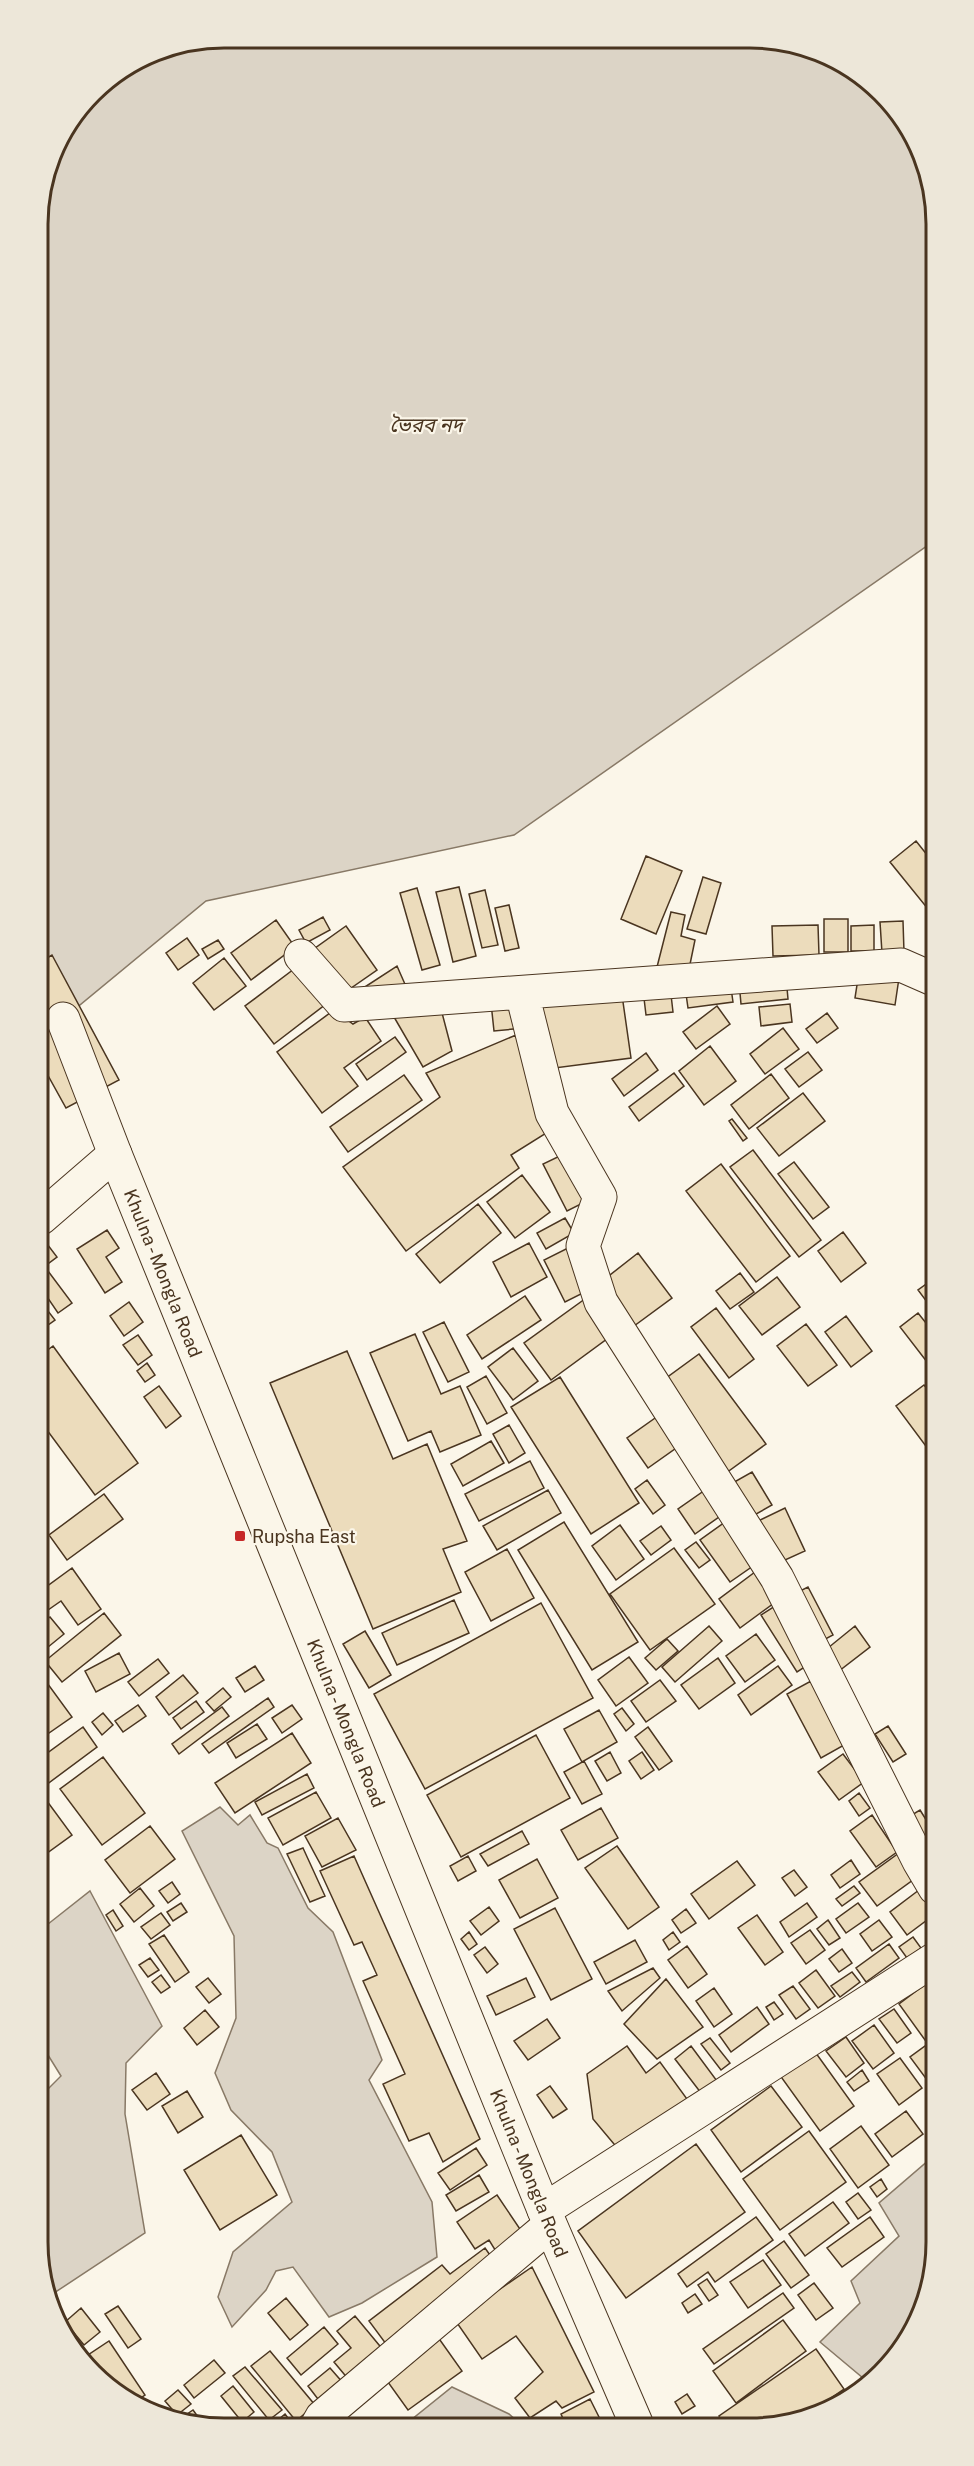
<svg xmlns="http://www.w3.org/2000/svg" width="974" height="2466" font-family="'Public Sans','Noto Sans Bengali',sans-serif">
  <rect width="100%" height="100%" fill="#fbf6e9"/>
  <path fill="#dcd4c6" stroke="#887966" stroke-width="1.5" d="M224,38L786,41L873,84L911,130L930,176L931,543L514,835L206,901L63,1019L40,1027L38,211L57,142L101,84L153,52Z
    M220,1807L238,1825L250,1815L267,1843L278,1848L308,1908L333,1932L382,2060L369,2080L432,2202L437,2257L362,2303L329,2317L293,2267L276,2271L266,2290L232,2327L218,2297L233,2252L292,2202L272,2152L231,2110L215,2073L236,2018L234,1936L182,1831Z
    M90,1891L162,2026L126,2063L125,2114L145,2233L48,2297L44,2290L43,2094L61,2076L43,2047V1928Z
    M936,2154C936,2242 944,2321 869,2383L820,2342L860,2303L851,2281L899,2236L879,2203Z
    M452,2387L509,2414L519,2423L406,2424Z"/>
  <path fill="#ecdcbc" stroke="#4a3520" stroke-width="1.5" d="M916,841L932,861V914L890,862Z
    M646,856L682,871L656,934L621,919Z
    M703,877L721,883L706,934L687,929Z
    M459,887L476,956L453,962L436,892Z
    M417,888L440,965L422,970L400,893Z
    M485,890L498,945L482,948L469,894Z
    M509,905L519,948L505,951L495,908Z
    M671,912L685,915L681,936L695,940L688,974L657,967Z
    M323,917L330,930L306,943L299,930Z
    M824,919H848V952H824Z
    M276,920L295,947L251,980L231,953Z
    M903,921L904,952L882,953L880,922Z
    M818,925L819,955L773,956L772,926Z
    M874,925V951H851V926Z
    M346,926L377,970L341,995L311,951Z
    M187,938L199,955L178,970L166,953Z
    M218,940L224,949L208,959L202,949Z
    M52,955L119,1080L66,1108L40,1061V962Z
    M224,958L246,986L214,1010L193,983Z
    M298,966L326,1004L274,1044L245,1006Z
    M397,966L408,991L351,996Z
    M859,972L899,978L895,1005L855,998Z
    M786,977L788,999L741,1004L739,982Z
    M730,981L733,1002L688,1008L685,987Z
    M670,986L673,1012L646,1015L643,990Z
    M621,988L631,1058L547,1069L538,999Z
    M521,999L524,1028L494,1031L491,1003Z
    M790,1004L792,1022L761,1026L759,1007Z
    M717,1006L730,1024L696,1049L683,1032Z
    M441,1009L452,1051L423,1067L394,1017Z
    M334,1010L353,1024L365,1017L381,1041L344,1068L358,1086L322,1113L277,1052Z
    M827,1013L838,1028L817,1043L806,1029Z
    M783,1028L799,1049L765,1074L750,1054Z
    M516,1035L548,1132L511,1155L519,1168L406,1251L343,1167L440,1097L426,1073Z
    M395,1037L406,1052L367,1080L356,1064Z
    M710,1046L736,1081L704,1105L679,1071Z
    M808,1052L822,1070L799,1087L785,1069Z
    M646,1053L658,1070L624,1096L612,1079Z
    M674,1073L684,1086L639,1121L629,1107Z
    M771,1074L789,1098L749,1129L731,1105Z
    M404,1075L422,1100L348,1152L330,1127Z
    M803,1093L825,1121L779,1156L757,1128Z
    M732,1119L747,1138L743,1141L729,1121Z
    M753,1150L821,1240L799,1257L730,1167Z
    M568,1152L591,1199L567,1211L543,1164Z
    M794,1162L829,1207L813,1219L778,1174Z
    M721,1164L790,1256L756,1282L686,1191Z
    M522,1175L550,1212L515,1238L487,1202Z
    M478,1204L501,1233L440,1283L416,1254Z
    M565,1218L574,1233L546,1249L537,1233Z
    M107,1230L119,1248L106,1257L122,1282L105,1293L77,1249Z
    M843,1232L866,1263L841,1282L818,1251Z
    M41,1236L57,1257L41,1269Z
    M529,1243L547,1277L511,1297L493,1262Z
    M568,1248L589,1290L565,1302L544,1260Z
    M638,1253L672,1298L634,1326L601,1282Z
    M48,1271L72,1303L58,1313L41,1288V1276Z
    M740,1273L754,1292L730,1309L716,1291Z
    M777,1277L800,1307L762,1335L739,1306Z
    M929,1282L933,1288V1310L918,1290Z
    M525,1296L541,1320L482,1359L467,1335Z
    M589,1296L615,1333L551,1380L524,1343Z
    M41,1302L55,1320L41,1330Z
    M129,1302L143,1322L124,1336L110,1316Z
    M716,1308L754,1359L729,1378L691,1327Z
    M918,1313L934,1333V1371L900,1327Z
    M846,1316L872,1351L851,1367L825,1332Z
    M444,1322L469,1372L448,1382L423,1332Z
    M806,1324L837,1365L808,1386L777,1346Z
    M415,1334L441,1394L460,1386L481,1435L440,1452L431,1431L408,1441L370,1353Z
    M138,1335L152,1355L138,1365L123,1345Z
    M53,1346L138,1463L95,1495L41,1422V1355Z
    M513,1348L538,1381L513,1400L488,1367Z
    M347,1351L393,1459L427,1444L467,1541L443,1549L461,1592L373,1629L270,1383Z
    M699,1354L766,1444L726,1473L658,1384Z
    M147,1363L155,1375L145,1382L137,1371Z
    M486,1376L507,1413L487,1424L467,1387Z
    M560,1377L639,1503L591,1534L511,1407Z
    M924,1385L934,1397V1457L896,1406Z
    M159,1386L181,1416L166,1428L144,1397Z
    M658,1416L679,1446L648,1468L627,1438Z
    M509,1425L525,1453L509,1463L493,1434Z
    M491,1441L504,1463L463,1486L451,1464Z
    M530,1461L544,1488L479,1521L465,1494Z
    M752,1472L772,1505L749,1518L729,1485Z
    M647,1480L665,1505L653,1514L635,1489Z
    M708,1488L726,1512L695,1534L678,1509Z
    M548,1490L561,1513L497,1550L483,1526Z
    M104,1494L123,1519L67,1560L49,1535Z
    M785,1508L805,1551L774,1565L754,1523Z
    M732,1517L763,1559L730,1582L700,1540Z
    M564,1522L638,1642L592,1670L518,1550Z
    M620,1525L644,1559L616,1580L592,1546Z
    M661,1526L671,1540L651,1555L640,1541Z
    M696,1542L710,1560L699,1568L685,1550Z
    M674,1548L715,1604L650,1650L610,1594Z
    M507,1549L534,1598L491,1621L465,1572Z
    M72,1568L101,1609L78,1625L61,1601L48,1610L42,1601V1590Z
    M759,1569L781,1598L740,1628L719,1599Z
    M808,1587L833,1635L816,1644L792,1595Z
    M454,1600L469,1633L397,1665L382,1633Z
    M541,1603L593,1698L425,1789L374,1694Z
    M775,1606L811,1663L797,1672L761,1615Z
    M104,1613L121,1635L62,1682L45,1661Z
    M50,1617L64,1634L42,1652V1623Z
    M709,1626L722,1641L675,1682L662,1667Z
    M855,1626L870,1647L839,1671L823,1652Z
    M365,1631L391,1675L369,1688L343,1644Z
    M756,1634L775,1660L745,1682L726,1656Z
    M667,1639L678,1651L656,1670L645,1658Z
    M119,1653L130,1674L96,1692L85,1671Z
    M629,1657L648,1683L616,1706L598,1680Z
    M718,1658L735,1683L699,1709L681,1685Z
    M158,1659L169,1673L139,1696L128,1682Z
    M255,1666L264,1680L245,1692L236,1678Z
    M778,1666L792,1685L751,1715L738,1695Z
    M183,1675L198,1693L169,1715L156,1697Z
    M42,1676L72,1717L49,1733L42,1723Z
    M660,1680L676,1701L646,1722L631,1701Z
    M811,1681L846,1744L821,1758L787,1694Z
    M223,1688L231,1697L214,1711L206,1702Z
    M268,1698L274,1707L209,1753L202,1744Z
    M196,1701L204,1712L181,1729L173,1718Z
    M138,1705L146,1716L123,1732L115,1721Z
    M292,1705L302,1719L282,1733L272,1718Z
    M222,1707L229,1716L179,1754L172,1744Z
    M622,1708L634,1724L626,1731L614,1714Z
    M599,1710L617,1742L582,1762L564,1729Z
    M103,1713L113,1725L102,1735L92,1722Z
    M257,1724L267,1739L236,1758L227,1743Z
    M888,1726L906,1754L893,1762L875,1734Z
    M83,1727L97,1747L42,1788V1757Z
    M648,1727L672,1761L659,1770L635,1737Z
    M292,1733L311,1763L235,1813L215,1783Z
    M536,1735L570,1798L461,1857L427,1795Z
    M610,1752L621,1773L607,1781L595,1761Z
    M642,1752L654,1770L641,1779L629,1761Z
    M843,1754L864,1782L839,1800L818,1772Z
    M103,1757L145,1813L102,1845L60,1789Z
    M584,1761L602,1794L582,1804L564,1772Z
    M307,1774L314,1788L262,1815L255,1802Z
    M316,1792L331,1818L283,1845L268,1818Z
    M859,1793L870,1808L859,1816L849,1801Z
    M44,1797L72,1835L43,1856L42,1798Z
    M601,1808L618,1838L578,1860L561,1830Z
    M920,1810L935,1834V1854L929,1858L905,1819Z
    M872,1815L897,1852L876,1867L850,1831Z
    M338,1818L356,1850L322,1867L305,1836Z
    M150,1826L175,1859L130,1893L105,1860Z
    M522,1831L529,1844L488,1866L480,1854Z
    M617,1846L659,1907L628,1929L585,1868Z
    M303,1848L325,1896L310,1902L287,1854Z
    M899,1853L917,1877L877,1906L859,1882Z
    M354,1856L480,2139L443,2162L429,2133L409,2141L383,2084L405,2074L363,1981L377,1975L362,1942L354,1945L320,1871Z
    M468,1856L476,1871L458,1881L450,1866Z
    M537,1859L558,1898L520,1918L499,1880Z
    M851,1860L860,1874L840,1888L831,1875Z
    M737,1861L755,1885L709,1919L691,1894Z
    M794,1870L807,1887L795,1896L782,1878Z
    M172,1882L180,1894L168,1903L159,1891Z
    M854,1886L860,1893L842,1906L836,1899Z
    M140,1888L154,1906L134,1922L120,1904Z
    M919,1890L935,1914L907,1935L890,1912Z
    M181,1903L187,1912L173,1921L167,1912Z
    M807,1903L817,1917L789,1937L780,1922Z
    M858,1903L869,1917L846,1933L836,1919Z
    M489,1907L499,1921L481,1935L470,1921Z
    M555,1908L592,1979L551,2000L514,1929Z
    M686,1909L696,1923L681,1933L672,1920Z
    M113,1910L123,1926L116,1931L106,1915Z
    M161,1913L170,1925L151,1939L141,1927Z
    M757,1915L783,1952L765,1965L738,1928Z
    M828,1920L840,1938L829,1945L817,1929Z
    M879,1920L892,1937L872,1951L860,1934Z
    M935,1922V1940L934,1941L926,1928Z
    M810,1930L825,1950L806,1964L791,1943Z
    M469,1932L477,1944L469,1950L461,1939Z
    M673,1932L680,1942L669,1950L663,1940Z
    M164,1935L189,1972L175,1982L149,1944Z
    M913,1937L921,1948L907,1958L899,1947Z
    M635,1940L647,1962L606,1984L594,1962Z
    M889,1944L899,1958L866,1982L856,1968Z
    M687,1946L707,1974L688,1988L668,1960Z
    M485,1947L498,1964L487,1973L474,1955Z
    M842,1949L852,1963L839,1972L829,1959Z
    M150,1958L159,1970L148,1977L139,1965Z
    M653,1968L660,1978L622,2011L608,1991Z
    M816,1970L835,1996L818,2008L799,1983Z
    M852,1972L860,1982L840,1997L831,1986Z
    M161,1975L170,1987L161,1993L152,1982Z
    M935,1977V2033L925,2040L899,2004Z
    M208,1978L221,1994L209,2003L196,1987Z
    M526,1978L535,1997L496,2015L487,1996Z
    M666,1979L703,2027L657,2059L624,2024Z
    M793,1986L810,2009L796,2019L779,1995Z
    M714,1988L732,2014L714,2027L696,2001Z
    M774,2002L783,2014L774,2020L766,2007Z
    M757,2007L769,2024L731,2052L719,2035Z
    M894,2009L911,2033L897,2043L879,2019Z
    M205,2010L219,2027L197,2045L184,2028Z
    M547,2019L560,2038L528,2060L514,2041Z
    M874,2025L894,2053L873,2069L852,2041Z
    M846,2037L864,2063L846,2077L826,2051Z
    M710,2038L730,2063L721,2070L701,2044Z
    M936,2038V2092L910,2057Z
    M627,2046L646,2073L660,2062L687,2099L619,2150L593,2119L587,2074Z
    M691,2046L717,2081L701,2093L675,2059Z
    M813,2049L854,2106L820,2131L779,2074Z
    M900,2058L922,2088L899,2105L877,2074Z
    M862,2070L869,2081L854,2091L847,2082Z
    M156,2073L170,2094L147,2110L132,2090Z
    M550,2086L567,2109L553,2118L537,2095Z
    M771,2086L802,2127L741,2172L711,2130Z
    M187,2091L203,2117L178,2133L162,2106Z
    M906,2111L923,2134L892,2157L875,2134Z
    M861,2126L889,2165L858,2188L830,2149Z
    M809,2131L846,2182L780,2230L743,2179Z
    M241,2135L277,2195L220,2230L184,2170Z
    M696,2144L745,2212L626,2298L578,2231Z
    M476,2148L487,2165L450,2190L438,2173Z
    M479,2175L489,2192L456,2211L446,2195Z
    M881,2179L887,2189L877,2197L870,2187Z
    M858,2193L871,2210L858,2219L846,2202Z
    M497,2195L524,2235L497,2253L489,2240L475,2249L457,2222Z
    M833,2202L849,2223L805,2256L789,2234Z
    M756,2217L773,2240L715,2282L708,2272L687,2287L678,2274Z
    M870,2217L884,2237L842,2267L827,2248Z
    M784,2241L809,2275L791,2288L766,2254Z
    M485,2248L497,2265L389,2348L369,2321L442,2265L450,2274Z
    M763,2260L781,2285L748,2308L730,2282Z
    M532,2267L594,2392L562,2408L556,2401L530,2418L515,2398L543,2372L516,2336L482,2359L455,2320Z
    M707,2279L718,2295L709,2301L698,2285Z
    M814,2283L833,2308L816,2320L798,2295Z
    M783,2293L794,2308L714,2364L703,2349Z
    M695,2294L702,2304L688,2313L682,2303Z
    M286,2298L308,2325L290,2340L268,2313Z
    M118,2306L141,2339L128,2348L105,2314Z
    M81,2308L100,2332L84,2345L65,2322Z
    M355,2316L384,2351L349,2380L334,2362L351,2348L337,2331Z
    M783,2320L806,2351L736,2403L713,2371Z
    M324,2327L338,2344L301,2375L287,2358Z
    M435,2333L462,2371L408,2410L380,2371Z
    M109,2341L145,2395L133,2403L110,2387L88,2355Z
    M816,2349L844,2389L796,2422L723,2423L719,2416Z
    M270,2351L315,2405L296,2421L251,2366Z
    M214,2360L225,2373L194,2398L184,2385Z
    M245,2367L282,2410L269,2420L233,2376Z
    M330,2368L344,2384L321,2403L308,2386Z
    M233,2386L254,2412L242,2422L221,2396Z
    M178,2390L191,2404L177,2415L165,2401Z
    M687,2394L695,2406L682,2414L675,2402Z
    M590,2399L602,2423H565L561,2414Z
    M193,2410L204,2425H188L177,2421Z
    M285,2414L293,2425H274L273,2424Z"/>
  <g fill="none" stroke-linecap="round" stroke-linejoin="round">
    <defs>
      <path id="street" d="M301,956L344,1005L901,965L933,979
        M522,993L552,1113L600,1197L583,1246L601,1302L777,1578L919,1861L935,1888
        M41,1218L115,1154
        M318,2424L322,2417L550,2225"/>
      <path id="secondary" d="M544,2210L935,1959"/>
      <path id="highway" d="M63,1019L115,1154L544,2210L636,2423"/>
    </defs>
    <use href="#street" stroke="#4a3520" stroke-width="35"/>
    <use href="#secondary" stroke="#4a3520" stroke-width="35"/>
    <use href="#highway" stroke="#4a3520" stroke-width="35"/>
    <use href="#street" stroke="#fbf6e9" stroke-width="33"/>
    <use href="#secondary" stroke="#fbf6e9" stroke-width="33"/>
    <use href="#highway" stroke="#fbf6e9" stroke-width="33"/>
  </g>
  <rect fill="#c62828" stroke="#fbf6e9" stroke-width="2" x="234" y="1530" width="12" height="12" rx="3"/>
  <g text-anchor="middle" dominant-baseline="central" stroke-width="4.5" stroke-linejoin="round" paint-order="stroke">
    <g font-size="18" fill="#4a3520" stroke="#fbf6e9">
      <text transform="translate(163 1273) rotate(68)">Khulna - Mongla Road</text>
      <text transform="translate(346 1723) rotate(68)">Khulna - Mongla Road</text>
      <text transform="translate(529 2173) rotate(68)">Khulna - Mongla Road</text>
    </g>
    <g font-size="18" fill="#4a3520" stroke="#fbf6e9" text-anchor="start">
      <text x="252" y="1536">Rupsha East</text>
    </g>
    <g font-size="20" font-style="italic" fill="#4a3520" stroke="#fbf6e9">
      <text x="426" y="425">ভৈরব নদ</text>
    </g>
  </g>
  <path d="M0 0H974V2466H0ZM224 48H750A176 176 0 0 1 926 224V2242A176 176 0 0 1 750 2418H224A176 176 0 0 1 48 2242V224A176 176 0 0 1 224 48Z" fill="#ede7d9" fill-rule="evenodd"/>
  <path fill="none" stroke="#4a3520" stroke-width="3" d="M224 48H750A176 176 0 0 1 926 224V2242A176 176 0 0 1 750 2418H224A176 176 0 0 1 48 2242V224A176 176 0 0 1 224 48Z"/>
</svg>
